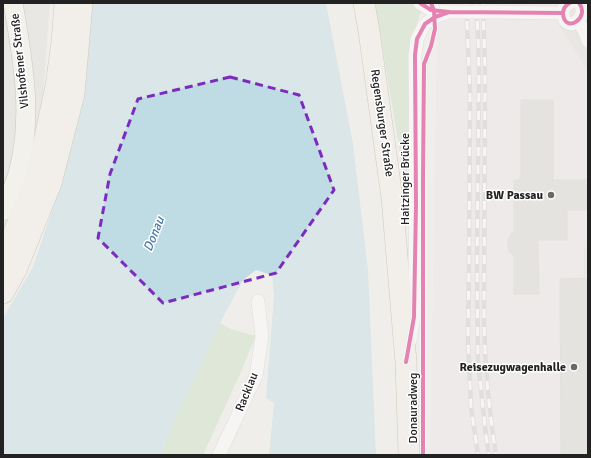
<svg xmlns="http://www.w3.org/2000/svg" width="591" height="458" font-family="Signika,sans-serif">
  <rect width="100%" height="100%" fill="#f0eeeb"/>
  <path fill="#dfdedc" d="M3,3H50L40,135L3,231Z
    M559,3H588V75L586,68L559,26Z"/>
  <path fill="#ede4e9" d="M430,3H559V26L586,68L588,75V455H430L437,25Z"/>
  <path fill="#cbdec1" d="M375,3H415L421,12L412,37L406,189Z
    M220,323L231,329L256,336L240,374L203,455H161L167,437Z"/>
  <path fill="#e0dfde" d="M584,247H588V277H584Z"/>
  <path fill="#bfdbe3" d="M92,3H326L353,144L368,270L376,455H269L274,403L266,398L274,296L272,275L256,270L243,280L220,323L167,437L161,455H3V318L33,267L62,181L85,89Z"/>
  <path fill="#d7d4d2" stroke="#d3d0cc" d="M521,100H553V180H588V210H567V240H538L539,294H514V255L510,253L508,248V240L511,234L514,232V180H520V177H521Z
    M588,278V455H561L560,279Z"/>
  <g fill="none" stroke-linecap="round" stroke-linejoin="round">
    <defs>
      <path id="street" d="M420,3L431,10L447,12
        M570,3C566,5 563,8 563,13C564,35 591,18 579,3
        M495,12L563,13
        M579,23L584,30L588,41
        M410,341L414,317L416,205L415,55L417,39L425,24L435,17L449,12
        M219,455L256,376L262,336L258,301"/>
      <path id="secondary" d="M3,211C8,200 13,188 17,177C34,120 23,60 13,3"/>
      <path id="primary" d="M364,3L369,31L392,198L406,362L409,455
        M3,259L36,179L56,86L62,42L65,3
        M3,293L16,270L51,183L74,94L82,3"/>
    </defs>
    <use href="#street" stroke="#c9c8c7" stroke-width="14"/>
    <use href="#secondary" stroke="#999a82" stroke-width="20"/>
    <use href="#primary" stroke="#a79c86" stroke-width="22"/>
    <use href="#street" stroke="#fdfcfc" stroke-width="13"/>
    <use href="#secondary" stroke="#f4f4ed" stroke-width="19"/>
    <use href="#primary" stroke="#f3ede7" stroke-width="21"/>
    <defs>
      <path id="rail" d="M436,3L438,9
        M466,3L470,92L469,263L468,341L471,407L478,455
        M476,3L478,34L479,73L477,267L478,361L486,436L489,455
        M483,3L485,70L484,322C485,367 489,411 496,455"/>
    </defs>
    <use href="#rail" stroke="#ccc" stroke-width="4.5"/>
    <use href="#rail" stroke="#fff" stroke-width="3" stroke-dasharray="9" stroke-linecap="butt"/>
    <defs>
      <path id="street-bridge" d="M449,12H495"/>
    </defs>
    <use href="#street-bridge" stroke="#c9c8c7" stroke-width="14" stroke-linecap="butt"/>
    <use href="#street-bridge" stroke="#fdfcfc" stroke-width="13"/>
    <defs>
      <path id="cycleway" d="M420,3L431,10L449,12L563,13
        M570,3C566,5 563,8 563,13C564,35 591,18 579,3
        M406,362L414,317L416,205L415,55L417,39L425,24L435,17L449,12
        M423,455V181L424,64L431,46L435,29L434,11L431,3"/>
    </defs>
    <use href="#cycleway" stroke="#fff" stroke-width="6"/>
    <use href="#cycleway" stroke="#d6006c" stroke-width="4"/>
  </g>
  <path d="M0 0H591V458H0ZM230,77L299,95L334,190L276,273L163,303L98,238L110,174L138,99Z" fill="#f0eeeb" fill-opacity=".55" fill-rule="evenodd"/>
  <path fill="none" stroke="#7b2cbf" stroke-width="3" stroke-dasharray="8 5" stroke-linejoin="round" d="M230,77L299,95L334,190L276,273L163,303L98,238L110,174L138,99Z"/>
  <g fill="#6a6968" stroke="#fff" stroke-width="1.5">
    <circle cx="551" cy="195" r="4"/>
    <circle cx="574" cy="367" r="4"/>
  </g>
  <g text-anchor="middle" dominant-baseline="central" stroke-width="3" stroke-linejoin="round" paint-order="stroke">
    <g font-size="12" fill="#222" stroke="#fff">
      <text transform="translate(20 61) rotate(-96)">Vilshofener Straße</text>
      <text transform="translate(382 123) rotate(82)">Regensburger Straße</text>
      <text transform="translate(405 179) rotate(-90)">Haitzinger Brücke</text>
      <text transform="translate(247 392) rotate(-68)">Racklau</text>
      <text transform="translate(413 408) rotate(-90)">Donauradweg</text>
    </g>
    <g font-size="12" font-weight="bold" fill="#222" stroke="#fff" text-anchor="end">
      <text x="543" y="195">BW Passau</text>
      <text x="566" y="367">Reisezugwagenhalle</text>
    </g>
    <g font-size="13" font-style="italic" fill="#4a7aab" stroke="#fff">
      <text transform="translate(154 234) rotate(-68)">Donau</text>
    </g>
  </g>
  <rect width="591" height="458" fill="none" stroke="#222222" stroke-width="8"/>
</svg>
